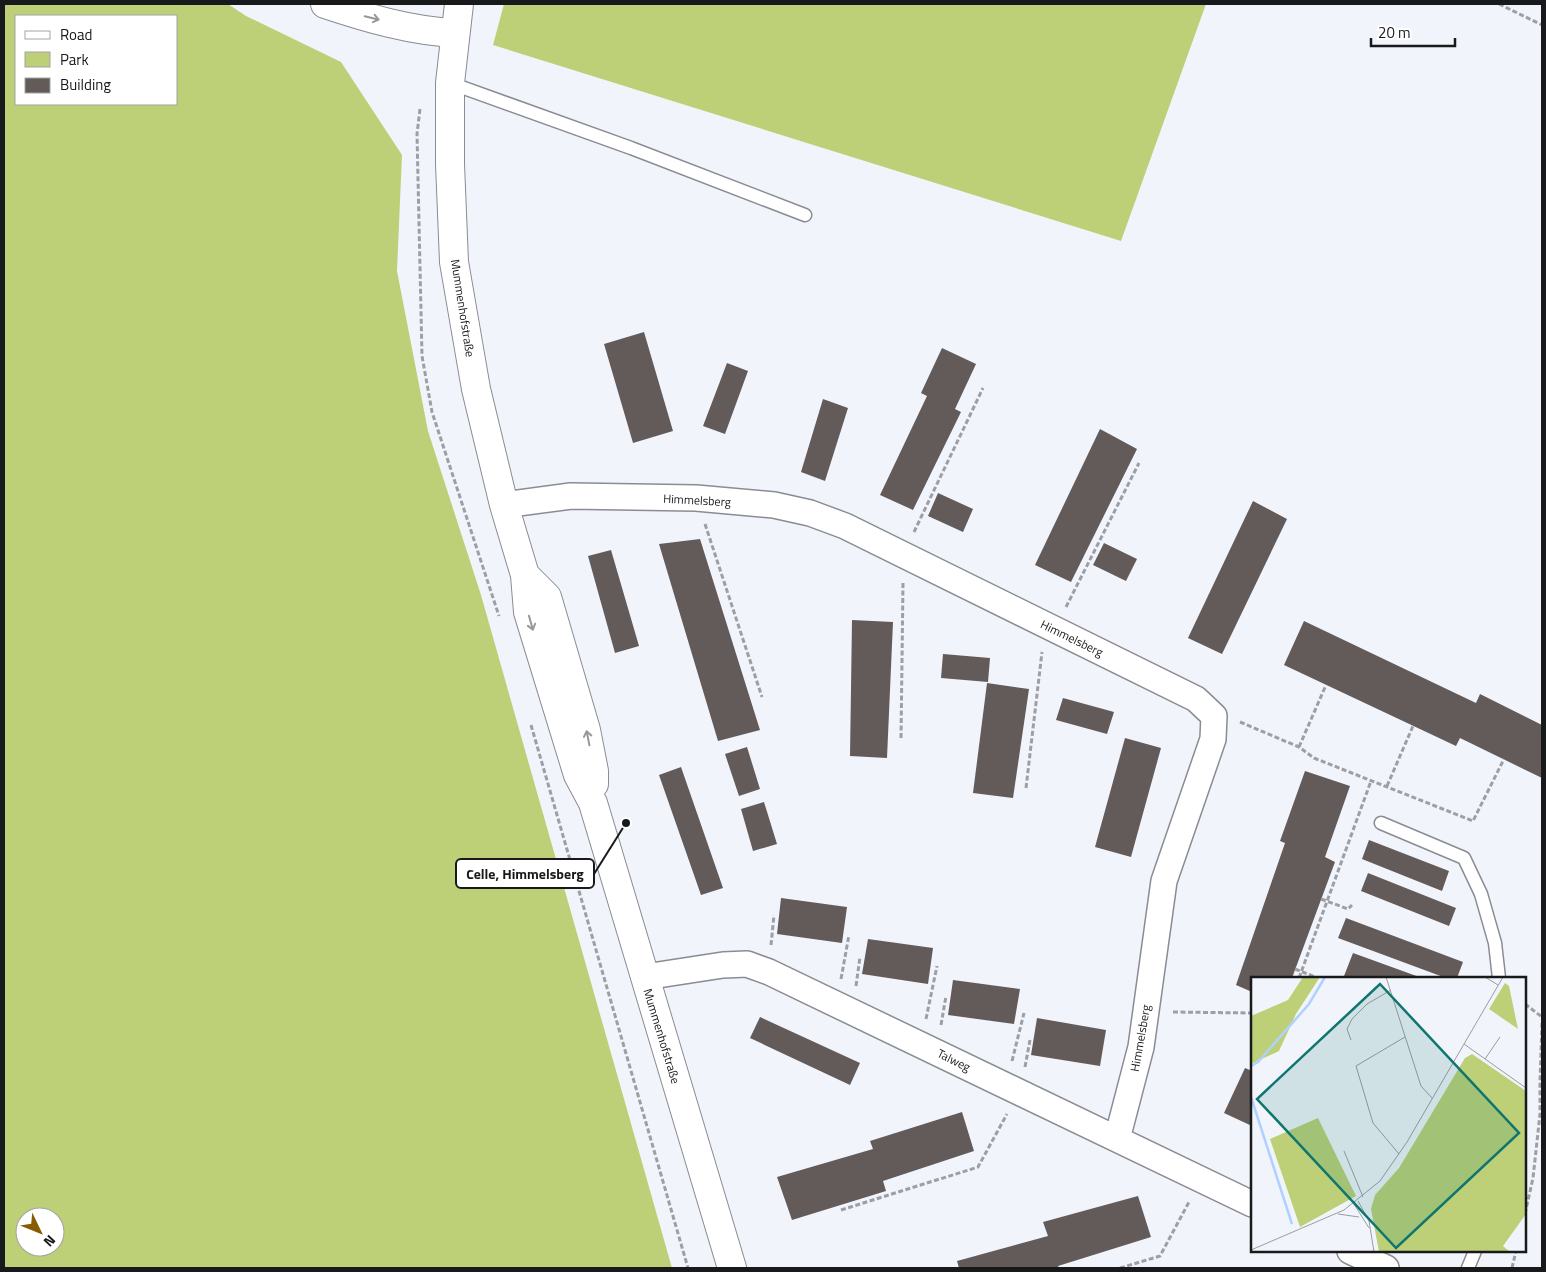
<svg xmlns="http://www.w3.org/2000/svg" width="1546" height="1272" font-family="'Titillium Web',sans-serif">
  <rect width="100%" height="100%" fill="#f2f4fb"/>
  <path fill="#bdd078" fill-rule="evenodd" d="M4,4H228L246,16L341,62L402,155L397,271L428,431L481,595L672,1268H4ZM176,16V104H16V16ZM25,1217H55V1247H25Z
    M504,4H1206L1121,241L493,45Z"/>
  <path fill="#625b5a" d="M644,332L673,431L633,443L604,344Z
    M942,348L976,364L955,409L961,412L913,510L880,495L927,396L921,393Z
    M727,363L748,371L725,434L703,426Z
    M823,399L848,408L825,481L801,472Z
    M1100,429L1137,449L1071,582L1035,565Z
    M938,493L973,509L963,532L928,516Z
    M1253,501L1287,519L1222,654L1188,638Z
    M700,539L760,730L718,741L659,544Z
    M1104,543L1137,559L1126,581L1093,565Z
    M611,550L639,646L615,653L588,556Z
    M852,620L893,622L887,758L850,756Z
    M1304,621L1476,703L1480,694L1542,725V778L1460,738L1456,746L1284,665Z
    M943,654L990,658L988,682L941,678Z
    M987,683L1029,689L1013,798L973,793Z
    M1063,698L1114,712L1107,734L1056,720Z
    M1125,738L1161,748L1131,857L1095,847Z
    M747,747L760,789L739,796L725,754Z
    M681,767L723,888L701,895L659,775Z
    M1305,771L1350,786L1325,857L1335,862L1292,978H1252V992L1236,985L1285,843L1280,841Z
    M764,802L777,844L753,851L741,809Z
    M1369,840L1449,871L1442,891L1362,859Z
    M1368,873L1456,908L1449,926L1361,891Z
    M781,898L847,907L842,943L777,934Z
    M1346,918L1463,962L1457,978H1446L1338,938Z
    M868,939L933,948L928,984L862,974Z
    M1353,953L1422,978H1351L1344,976Z
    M953,980L1020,989L1014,1024L948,1015Z
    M760,1017L860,1063L850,1085L750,1038Z
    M1037,1018L1106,1030L1100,1066L1031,1055Z
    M1245,1068L1252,1071V1126L1224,1113Z
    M962,1112L974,1151L883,1181L886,1191L792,1220L777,1177L873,1149L870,1141Z
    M1138,1196L1151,1237L1058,1266L1059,1268H959L957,1261L1048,1236L1043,1222Z"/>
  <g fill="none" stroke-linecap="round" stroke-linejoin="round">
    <defs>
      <path id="service" d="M450,83L631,148L805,215
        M1381,823L1464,858L1481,894L1495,943L1499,978
        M1468,1268L1475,1251"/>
      <path id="minor" d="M504,505L571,496L696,498L774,505L810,513L845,526L1196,699L1214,716L1213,739L1164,881L1141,1047L1117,1139
        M645,977L723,965L747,964L769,972L1252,1204
        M1350,1251L1386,1268"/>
      <path id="tertiary" d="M325,4C367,18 411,31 455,33
        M459,4L450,83V164L454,262L476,389L504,505L525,575L528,612L578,775L593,803L732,1268
        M525,575L547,597L586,730L594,771V784"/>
    </defs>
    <use href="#service" stroke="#898c92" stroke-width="15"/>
    <use href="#minor" stroke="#898c92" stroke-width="28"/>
    <use href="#tertiary" stroke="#898c92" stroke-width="30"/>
    <path stroke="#9d9fa4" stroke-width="3" stroke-dasharray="5 2.5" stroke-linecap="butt" d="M1499,4L1542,25
      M420,109L417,134L422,356L432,412L499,616
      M705,524L762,697
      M914,532L983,388
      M1066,607L1139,463
      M1240,722L1299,747L1314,758L1473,821L1504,759
      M531,725L688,1268
      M901,738L903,583
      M1299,747L1326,685
      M1387,786L1413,726
      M1026,788L1042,652
      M1321,899L1348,909L1352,905
      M771,945L774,915
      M1295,969L1318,978
      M1299,978L1371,781
      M841,979L849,935
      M856,986L860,957
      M1525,1004L1542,1017
      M1173,1012L1252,1013
      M926,1019L937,966
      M941,1025L946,996
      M1012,1061L1024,1013
      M1025,1067L1030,1040
      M841,1210L978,1167L1007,1114
      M1525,1214L1533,1178L1540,1114V1081L1542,1023
      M1120,1268L1160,1256L1189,1202
      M1512,1268L1516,1251"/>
    <use href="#service" stroke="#fff" stroke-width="12"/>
    <use href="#minor" stroke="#fff" stroke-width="25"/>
    <use href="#tertiary" stroke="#fff" stroke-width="28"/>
  </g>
  <defs><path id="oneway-shaft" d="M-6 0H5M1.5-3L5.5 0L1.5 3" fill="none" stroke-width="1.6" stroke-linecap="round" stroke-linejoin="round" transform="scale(1.25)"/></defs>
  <g stroke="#979898">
    <use href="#oneway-shaft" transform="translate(372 18) rotate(14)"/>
    <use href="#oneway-shaft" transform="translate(531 623) rotate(74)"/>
    <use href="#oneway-shaft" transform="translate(588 738) rotate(-101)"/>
  </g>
  <g text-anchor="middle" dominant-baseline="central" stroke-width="5" stroke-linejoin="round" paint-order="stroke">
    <g font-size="12" fill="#18191b" stroke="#fff">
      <text transform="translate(463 308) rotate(81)">Mummenhofstraße</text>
      <text transform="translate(697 500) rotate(3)">Himmelsberg</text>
      <text transform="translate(1072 638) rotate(26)">Himmelsberg</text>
      <text transform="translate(662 1036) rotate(73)">Mummenhofstraße</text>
      <text transform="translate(1140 1038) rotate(-80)">Himmelsberg</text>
      <text transform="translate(954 1060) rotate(26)">Talweg</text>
    </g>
  </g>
  <g transform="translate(1251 977)">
    <rect width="275" height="275" fill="#f2f4fb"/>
    <path d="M52,0H69L45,37L28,74L0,87V39L37,23ZM254,6L258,9L267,52L238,32ZM221,77L275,114V237L252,269L259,275H128L120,232L124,218L148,191L214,81ZM67,141L105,219L49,250L19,162Z" fill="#bdd078"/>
    <path fill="none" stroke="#b0d1ff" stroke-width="2.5" d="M0,89L7,85L58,27L74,0M0,120L41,247"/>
    <path fill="none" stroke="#9b9ca1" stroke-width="1" d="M135,0L170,109L181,121M234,0L247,8M100,63L96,52L101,42L116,27L140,13M213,67L275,111M234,82L249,60M93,174L112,220M148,177L122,146L105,89L154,60M107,224L118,244L123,275M103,227L118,251M87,237L108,240M0,273L93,233L129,204L156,165L252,0"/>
    <path fill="#0f766e" fill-opacity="0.15" stroke="#0f766e" stroke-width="2.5" d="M129,7L268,156L145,271L6,122Z"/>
    <rect width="275" height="275" fill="none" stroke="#18191b" stroke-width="2.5"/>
  </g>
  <path fill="none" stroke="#18191b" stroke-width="2" d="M626 823L594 874"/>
  <circle fill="#18191b" stroke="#fff" stroke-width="2" cx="626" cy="823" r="5"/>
  <rect fill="#fff" stroke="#18191b" stroke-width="2" x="456" y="859" width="138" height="29" rx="5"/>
  <g font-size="14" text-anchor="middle" font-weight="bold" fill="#18191b">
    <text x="525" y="879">Celle, Himmelsberg</text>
  </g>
  <rect width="1546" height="1272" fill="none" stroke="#18191b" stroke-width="10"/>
  <rect x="15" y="15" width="162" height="90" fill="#ffffff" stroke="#a3a3a4"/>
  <rect x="25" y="31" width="25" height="8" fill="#ffffff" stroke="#a3a3a4"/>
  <text x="60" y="40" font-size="15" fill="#18191b">Road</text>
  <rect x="25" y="52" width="25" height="15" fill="#bdd078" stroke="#a3a3a4"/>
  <text x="60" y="65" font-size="15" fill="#18191b">Park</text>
  <rect x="25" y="78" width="25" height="15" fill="#625b5a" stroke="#a3a3a4"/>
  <text x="60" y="90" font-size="15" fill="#18191b">Building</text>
  <g transform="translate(40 1232) rotate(133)"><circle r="24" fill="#ffffff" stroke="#a3a3a4"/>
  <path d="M0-4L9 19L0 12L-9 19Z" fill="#895b00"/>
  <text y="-8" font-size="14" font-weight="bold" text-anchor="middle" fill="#18191b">N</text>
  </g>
  <path d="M1371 38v8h84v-8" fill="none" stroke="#18191b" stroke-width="2.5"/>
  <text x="1378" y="38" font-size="15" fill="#18191b" stroke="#ffffff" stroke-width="4" paint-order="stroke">20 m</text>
</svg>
